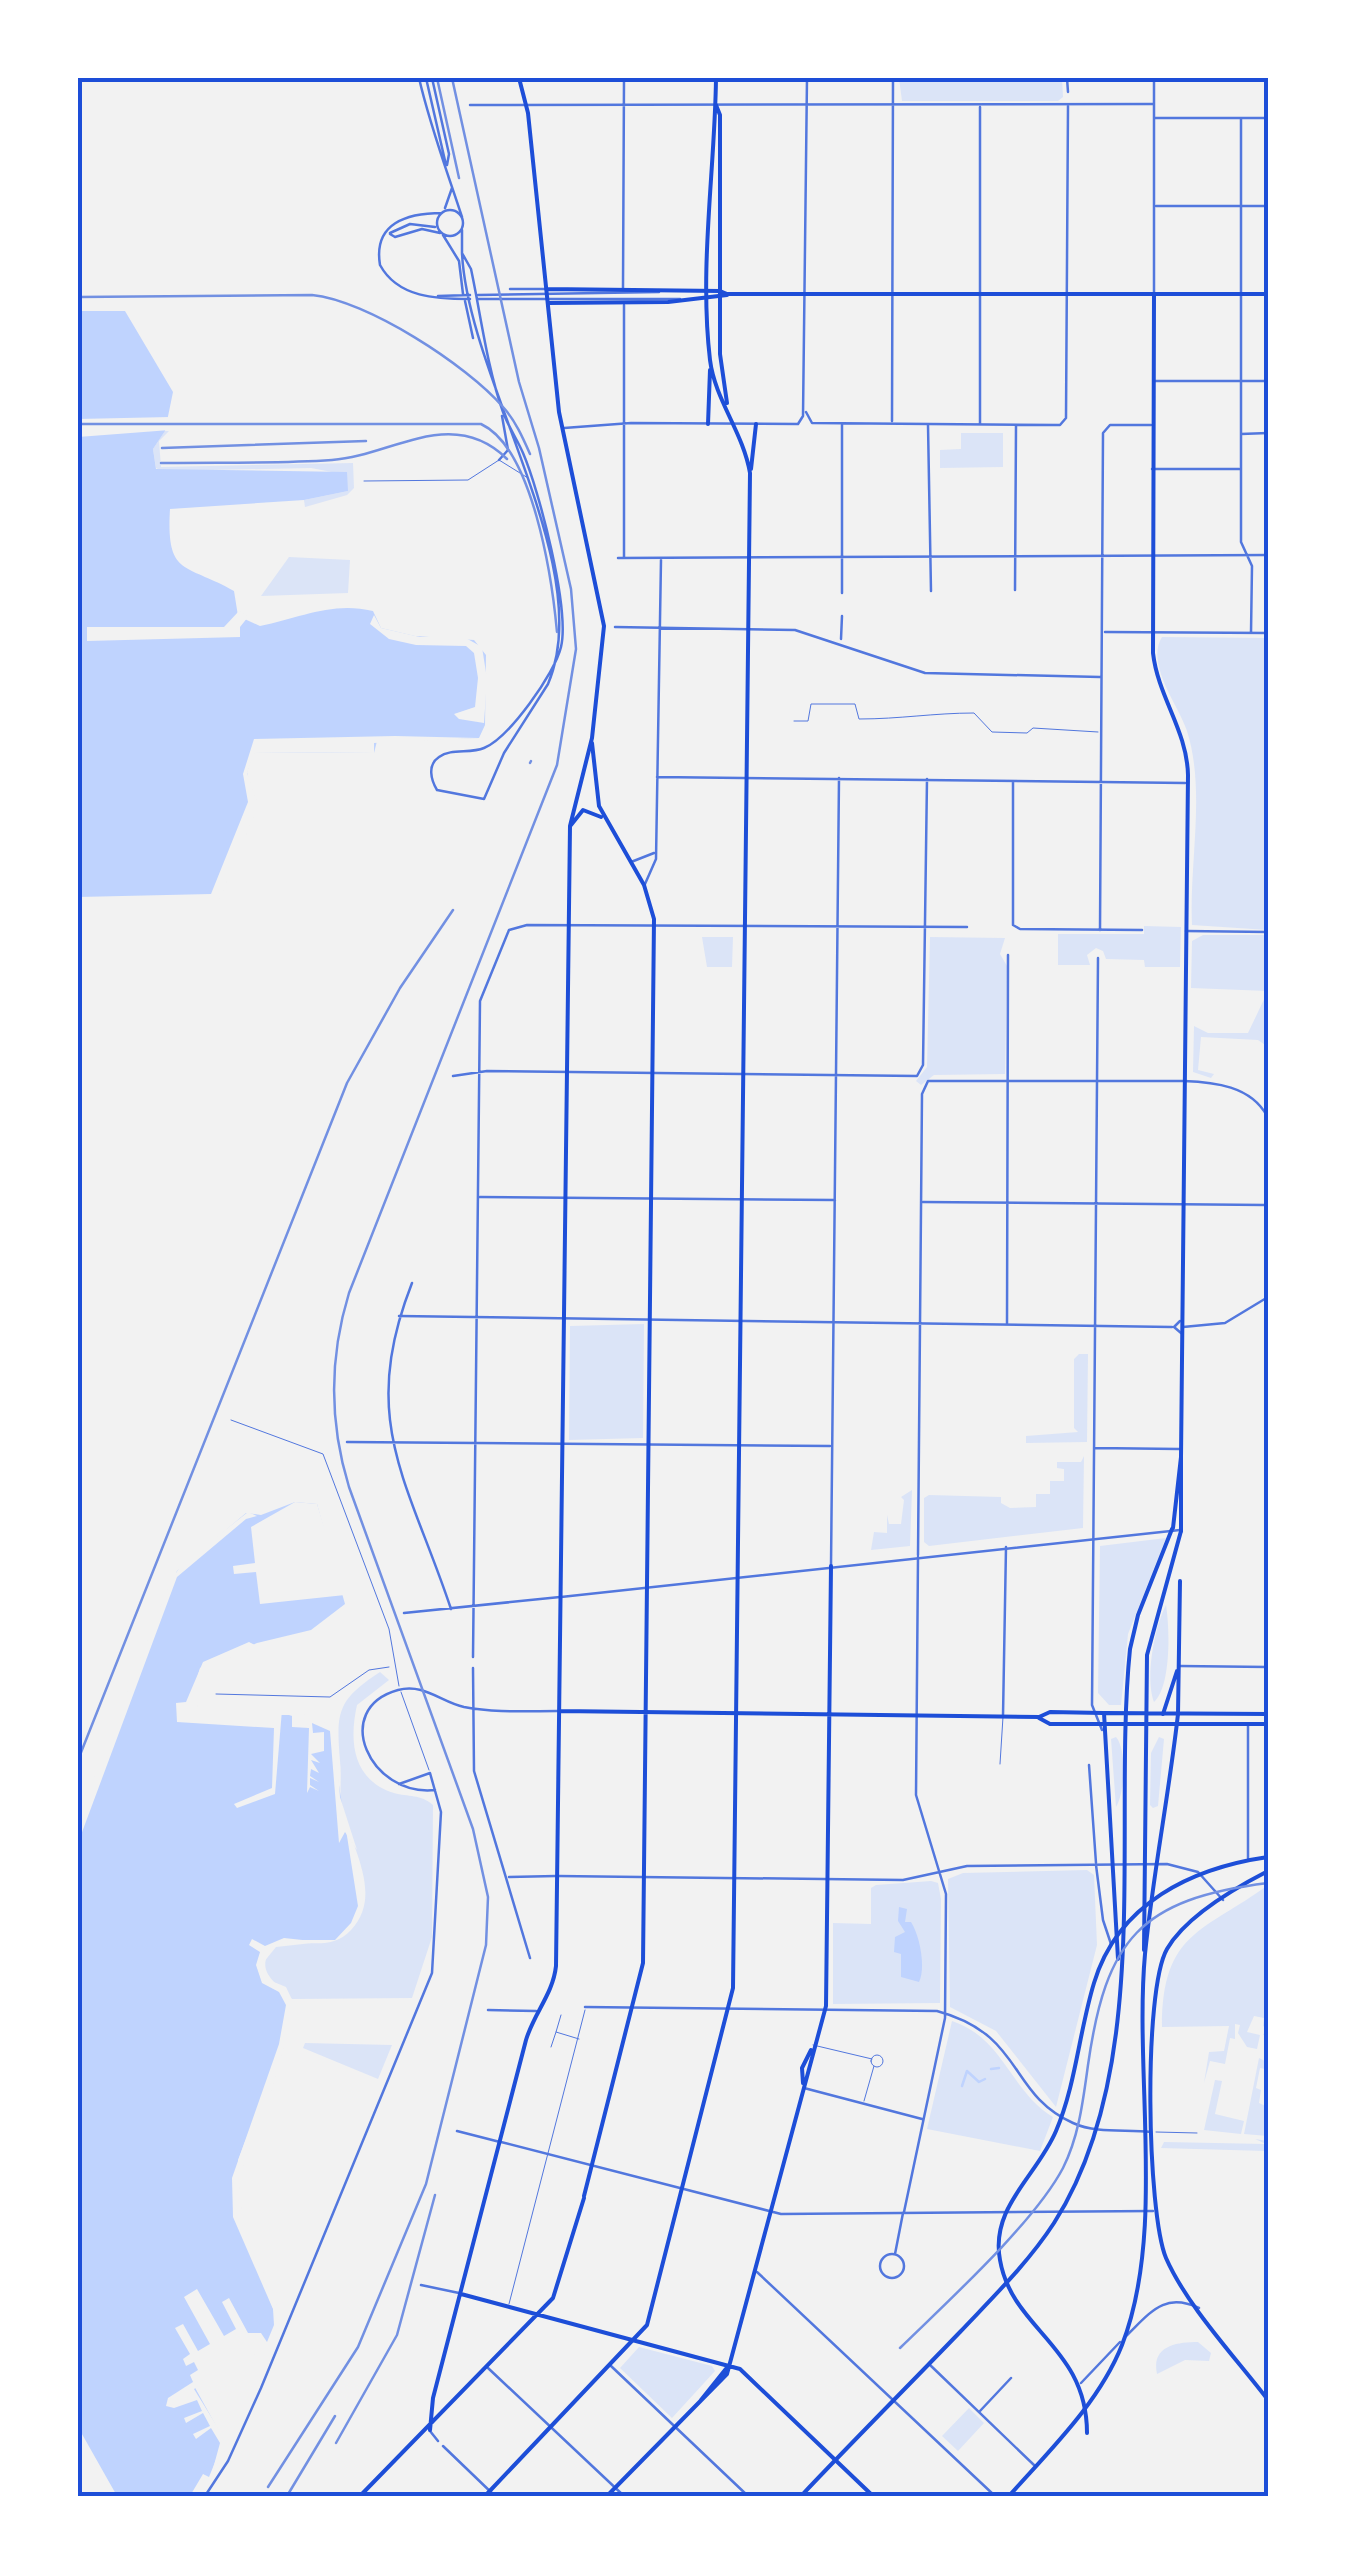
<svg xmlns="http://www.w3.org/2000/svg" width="1346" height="2574" font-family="'Space Grotesk',sans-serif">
  <rect width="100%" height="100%" fill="#f2f2f2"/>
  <path fill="#dbe4f7" d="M899,78H1062L1063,97L1058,101H902Z
    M165,431H169L159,441L161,467L353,463L354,488L347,495L305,507L304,500L348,491L332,472L311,468L162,471L156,468L153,449Z
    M961,433H1003V467L940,468V450L961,449Z
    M289,557L350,560L348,593L261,596Z
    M1162,637L1268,638V930L1192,925C1189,863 1206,791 1187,731C1179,706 1145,664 1162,637Z
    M1144,926L1181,927L1180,967H1145L1144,960L1106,959L1103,951L1096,948L1087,955L1090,965H1058V934H1144Z
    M1203,935H1268V1047L1258,1040L1201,1037L1198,1070L1214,1074L1211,1078L1193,1072L1194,1026L1208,1033H1248L1268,991L1191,988L1192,941Z
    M702,937H733L732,967H707Z
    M930,937L1005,938L1000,954L1007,966L1005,1074L934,1075L921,1085L916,1081L927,1067Z
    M644,1324L643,1438L569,1440L570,1326Z
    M1079,1354H1088L1087,1442L1026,1443V1436L1078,1432L1074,1428V1359Z
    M1084,1456L1083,1528L929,1546L924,1542V1498L929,1495L1001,1497V1503L1010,1508L1036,1507V1494H1050V1481H1064V1469L1057,1468V1462H1081Z
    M912,1490L910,1546L871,1550L874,1532L887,1533V1515L889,1524H901L904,1500L901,1497Z
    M1166,1538L1128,1634L1121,1705H1109L1098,1693L1100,1546Z
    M1166,1605C1170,1629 1171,1687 1154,1702C1145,1679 1154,1628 1166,1605Z
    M380,1672L389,1680L357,1705C349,1741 352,1780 394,1793C408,1797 421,1794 433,1805L432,1937L412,1998L292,1999C276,1982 254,1972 272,1948C297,1933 327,1956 351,1930C385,1894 349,1844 342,1807C339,1791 342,1777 340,1761C336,1712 337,1700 380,1672Z
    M1116,1737C1127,1750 1125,1792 1116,1807L1111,1739Z
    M1159,1737L1164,1739L1158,1806L1153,1808L1150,1805L1151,1753Z
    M1087,1870L1094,1875L1097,1945L1056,2107L996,2031L950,2007L948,1879L963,1873Z
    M931,1881L938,1883L941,1899L940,2003L833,2004V1923L871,1924V1888L876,1885Z
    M1268,1885V2036L1263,2035L1267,2028L1263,2026L1264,2018L1254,2016L1247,2032L1260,2035L1257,2049L1247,2047L1238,2033L1240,2025L1235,2024V2039L1230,2038L1225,2064L1210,2061L1204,2083L1209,2052L1224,2051L1229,2026L1162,2027C1162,1931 1204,1932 1268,1885Z
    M952,2021C1004,2038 1010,2091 1053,2117L1040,2151L927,2129Z
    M305,2043L392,2045L378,2079L303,2048Z
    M1259,2058L1267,2062L1265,2069L1260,2068L1256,2088L1261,2090L1259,2103L1268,2107V2136L1244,2134Z
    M1215,2080L1222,2081L1215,2114L1244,2121L1241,2134L1204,2130Z
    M1255,2139L1268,2141L1266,2151L1161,2148L1164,2142L1266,2144Z
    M1198,2342L1211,2353L1209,2361L1185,2360L1157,2374C1151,2346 1176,2342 1198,2342Z
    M639,2347L712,2366L715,2371L672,2418L620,2368Z
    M969,2408L984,2423L958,2451L942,2436Z"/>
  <path fill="#bfd3fe" d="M78,311H125L173,392L165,431L153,449L156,469L347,472L348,491L304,500L170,509C166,577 185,563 234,591L238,616L260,626C300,618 332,601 373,611L381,628L415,636L474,640L486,655L485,725L479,738L377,741L374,753L254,752L247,772L252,801L214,899L78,903Z
    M295,1502L317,1504L345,1604L311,1630L257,1643L200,1668L190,1702L199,1715H289L330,1728L358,1906L351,1923L335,1940H287L262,1955L261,1977L288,1998L282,2045L238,2160V2219L278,2321L270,2342L193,2384L224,2440L209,2477L203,2474L190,2496H78V1830L177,1571L246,1513L261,1515Z
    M899,1907L907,1909L905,1922H911C920,1936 926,1968 919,1982L901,1977V1954L894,1952L895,1937L905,1932L898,1921Z"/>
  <path fill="#f2f2f2" d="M170,417V430L78,437V419Z
    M239,611L248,617L240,627V637L87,641V627H224Z
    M374,615L381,628L420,637L462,636L482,647L487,679L484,723L459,719L454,714L475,707L478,678L474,653L466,646L416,645L389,639L370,624Z
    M395,736L478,738L374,743V753L255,752L247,773L257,802L255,813L218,903L78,908V897L211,894L248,802L243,774L254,739Z
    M295,1502L317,1504L345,1595L260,1604L256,1572L234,1574L233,1566L255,1563L251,1527Z
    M248,1512L257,1516L246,1519L177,1577L78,1843V1818L171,1580L183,1563Z
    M249,1642L257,1646L204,1668L194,1702L201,1710H282L275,1794L237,1808L234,1804L272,1788L274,1728L177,1722L176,1703L186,1702L203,1662Z
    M292,1710L335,1727L340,1797L357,1850L345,1832L339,1843L330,1731L312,1723L313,1733L324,1732V1751L311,1754L320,1763L311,1760L319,1773L311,1769L310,1776L319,1782L310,1778V1785L319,1791L310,1787L307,1793L309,1728L292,1727Z
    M284,1938L321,1942L276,1947L263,1963L269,1980L286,1987L295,2006L268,2104L262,2112L239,2178L242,2218L278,2309V2328L269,2346L194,2389L228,2444L211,2476L220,2443L211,2428L196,2439L193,2434L210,2426L203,2413L186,2423L184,2418L202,2411L197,2400L174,2408L166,2406L168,2398L193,2382L190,2375L198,2370L194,2362L186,2366L183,2359L190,2354L175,2328L183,2324L198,2351L210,2344L184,2297L197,2289L224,2336L236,2329L222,2302L229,2298L248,2333H261L267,2342L274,2325L273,2309L233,2217L232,2178L279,2044L286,2005L279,1992L262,1983L256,1965L260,1952L249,1945L252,1939L265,1946Z
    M78,2427L117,2496H78Z"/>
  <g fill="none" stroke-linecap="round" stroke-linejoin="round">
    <path stroke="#bfd3fe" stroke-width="2.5" d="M991,2069L999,2068
      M962,2086L967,2071L979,2082L985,2079"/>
    <path stroke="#5277de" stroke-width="1" d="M364,481L468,480L499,460L528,478
      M231,1420L323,1454L389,1629L399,1686
      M401,1692L429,1770
      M216,1694L330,1697L369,1670L389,1667
      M1000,1764L1003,1717
      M813,2045L872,2059
      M871 2061a6 6 0 1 1 12 0a6 6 0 1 1-12 0Z
      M864,2101L874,2066
      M1156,2132L1197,2133
      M509,2304L585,2010"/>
    <path stroke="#5277de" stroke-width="1" d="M794,721H808L811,704H855L859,719C900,719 934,713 974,713L992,732L1027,733L1033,728L1098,732
      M561,2015L556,2032L579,2039
      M551,2047L556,2032"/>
    <path stroke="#5277de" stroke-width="2.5" d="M419,78C430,126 447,171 462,217
      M426,78L446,165
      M432,78L449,154L447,165
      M1067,78L1068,92
      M470,105L1153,104
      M1155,118H1268
      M1241,118V542L1252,566L1251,633
      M1156,206H1268
      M445,208L452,188
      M437 223a13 13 0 1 1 26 0a13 13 0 1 1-26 0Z
      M442,213C407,213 373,223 380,265C398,298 437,299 470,299
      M462,230V253L471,269C481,316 487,367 503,412C508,426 517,439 523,453C539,490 570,609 561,647C555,673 509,738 484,748C470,754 451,748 439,757C427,765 431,780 437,790L484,799L504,753L548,684C598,568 468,380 462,253
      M390,233L410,224L435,227
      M390,234L395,237L422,229L440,233
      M443,235L459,261L463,294
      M623,288L624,78
      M510,289H545
      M478,295L659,292
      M438,296L470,295
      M478,299H680
      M465,301L473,338
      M624,305V557
      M1154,381H1268
      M806,412L812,423L1060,425L1066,418L1068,106
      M892,421L893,78
      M980,424V107
      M928,425L931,591
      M564,428L631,423L798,424L803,416L807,78
      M1241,434L1268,433
      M499,460L508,450L502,416
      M1152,469H1239
      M618,558L1268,555
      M1015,590L1016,426
      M842,593V425
      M615,627L795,630L925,673L1100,677
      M1105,632L1268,633
      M841,639L842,616
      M657,777L1185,783
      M1013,782V925L1020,929L1142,930
      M631,862L654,853
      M645,884L656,859L661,560
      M1100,930L1103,433L1110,425H1151
      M1186,931L1268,932
      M1098,958L1092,1705L1102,1730
      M453,1076L487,1071L917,1076L923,1065L927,779
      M480,1197L835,1200
      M923,1202L1265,1205
      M412,1283C358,1421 408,1480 451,1609
      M399,1316L1172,1327
      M1007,1323L1008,955
      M1183,1327L1225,1323L1268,1297
      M347,1442L830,1446
      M1094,1448L1179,1449
      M918,1555L922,1094L928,1081H1184C1214,1082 1251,1086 1267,1116V1298
      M831,1566L839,778
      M404,1613L560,1597
      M473,1657L480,1001L509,930L527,925L967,927
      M1180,1666L1268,1667
      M473,1668L474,1771L530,1958
      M1003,1716L1006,1547
      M1089,1765L1096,1863
      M435,1790C370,1797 330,1709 398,1690C424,1683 441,1702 464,1707C495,1713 527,1711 558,1711
      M1248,1858V1726
      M509,1877L556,1876
      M488,2010L536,2011
      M457,2131L500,2142
      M895,2254L903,2213
      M880 2266a12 12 0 1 1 24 0a12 12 0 1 1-24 0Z
      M421,2285L459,2293
      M1126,2336C1151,2312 1164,2292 1199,2308
      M929,2364L1034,2465
      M1081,2383L1120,2342
      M980,2411L1011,2378
      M205,2496L228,2461L261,2388L432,1973L441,1812L430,1773L399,1784"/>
    <path stroke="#5277de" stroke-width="2.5" d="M1154,293V78
      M1180,1321L1174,1327L1181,1333
      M561,1597L1180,1530
      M1096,1865L1103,1920L1111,1944
      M558,1876L903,1880L967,1866L1167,1864L1198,1872L1223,1900
      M585,2007L937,2011C1025,2035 1007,2093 1073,2123C1097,2134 1126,2129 1151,2132
      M804,2088L922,2119
      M501,2142L781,2214L1153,2211
      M904,2212L945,2018L946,1894L916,1795L918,1557
      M757,2272L995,2496
      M611,2366L748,2496
      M488,2368L624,2496
      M430,2431L438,2441
      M443,2446L495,2496"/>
    <path stroke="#1d4ed8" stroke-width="4" d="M546,289L720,291L727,294H1268
      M1154,294L1153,653C1158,697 1187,730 1188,775L1181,1457L1173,1528
      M548,303L668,302L727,295
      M571,825L583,810L601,817
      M1181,1457V1531
      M559,1711L1039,1717L1050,1712L1103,1713
      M1163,1714L1177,1671
      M1178,1714L1180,1581
      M1039,1718L1050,1724H1103
      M1268,1871C1235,1888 1186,1916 1167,1949C1143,1991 1147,2212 1166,2258C1187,2306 1236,2358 1268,2400
      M803,2083L802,2068L811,2050
      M584,2196L643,1963L654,919L644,885L599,806L592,743
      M461,2294L740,2369L873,2496
      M701,2400L729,2365
      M430,2430L433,2398L526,2040C534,2013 553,1994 556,1966L570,826L592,738L604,626L559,412L528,113L519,78
      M1087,2433C1087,2346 1012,2330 1000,2260C990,2207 1037,2176 1056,2131C1076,2084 1079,2032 1094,1983C1118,1903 1192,1868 1268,1857
      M360,2496L553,2298L584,2198
      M607,2496L727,2374L826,2006L831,1566"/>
    <path stroke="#1d4ed8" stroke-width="4" d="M716,105L720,115V354L727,403
      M708,424L710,370
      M751,469L756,424
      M1103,1724H1268
      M1144,1950L1147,1655L1181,1531
      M1118,1959L1104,1713L1268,1714
      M485,2496L647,2325L733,1988L750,473C743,432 715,400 710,360C699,267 715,169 716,78
      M801,2496C853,2441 907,2387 960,2332C993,2297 1028,2263 1054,2223C1155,2065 1112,1827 1130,1649L1138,1615L1172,1529
      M1009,2496C1049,2451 1099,2403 1122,2345C1166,2232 1134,2075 1145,1954C1153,1874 1169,1794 1178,1714"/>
    <path stroke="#7290e2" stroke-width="2.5" d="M437,78L459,178
      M78,297L312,295C366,300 467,365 503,407C515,420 523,438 530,454
      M78,424H481C533,448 552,578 557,632
      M162,448L366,441
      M161,463C218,462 275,464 332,460C391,456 452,405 507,459
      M530,763L531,761
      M78,1760L347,1083L400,988L453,910
      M900,2348C947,2302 1034,2223 1063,2168C1079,2136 1083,2101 1088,2065C1106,1939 1140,1899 1268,1883
      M336,2443L397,2335L435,2195
      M268,2487L358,2347L426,2184L486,1945L488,1897L473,1829L349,1487C329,1422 329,1358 349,1293L557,765L576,649L571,589L539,448L519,382L452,78
      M287,2496L335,2416"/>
  </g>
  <rect width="1346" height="2574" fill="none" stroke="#ffffff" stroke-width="160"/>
  <rect x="80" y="80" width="1186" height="2414" fill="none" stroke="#1d4ed8" stroke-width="4"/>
</svg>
